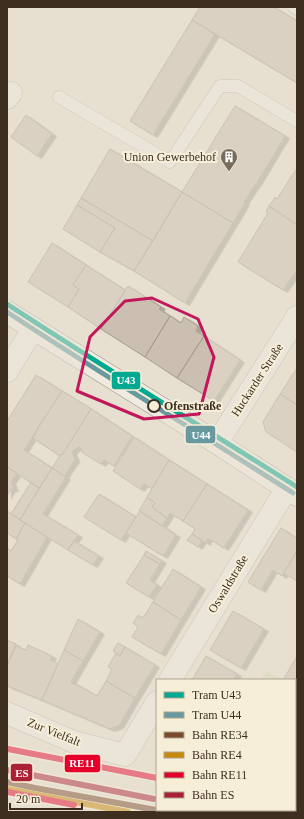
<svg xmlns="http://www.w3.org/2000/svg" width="304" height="819" font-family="Georgia,serif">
  <defs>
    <filter id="shadow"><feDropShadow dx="4.5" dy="2.5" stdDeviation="0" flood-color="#0004"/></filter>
  </defs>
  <rect width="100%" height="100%" fill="#e7e0d1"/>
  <path fill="#d6d7b3" d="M266,671L283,680H261Z
    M295,687L297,688V773H295Z"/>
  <path fill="#cbbfb2" stroke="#a89c90" filter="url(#shadow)" d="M200,7H274L297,21V83L192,20Z
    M192,20L215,34L153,135L130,121Z
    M235,106L285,136L255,186V185L244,202L245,203L233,223L182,192Z
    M26,115L52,134L37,156L11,137Z
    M110,149L182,192L153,241L81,198Z
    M297,167V225L269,206L275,197L277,199L297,168H296Z
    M182,192L233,223L185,303L134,271Z
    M81,198L153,241L134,271L100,252L115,228L77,205Z
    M77,205L115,228L100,252L63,229Z
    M269,206L297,225V270L283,290L238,262L268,213L266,212Z
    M52,243L86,265L73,285L79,289L68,307L28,282Z
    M86,265L125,290L101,329L68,307L79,289L73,285Z
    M128,286L161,307L159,309L170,316L145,357L101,329Z
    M170,316L181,323L184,317L198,326L196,331L204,336L177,378L145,357Z
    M204,336L240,360L214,401L177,378Z
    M297,368V405L280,394Z
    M36,375L62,391L24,450L52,468L39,488L7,467V421Z
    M62,391L91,409L62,455L61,454L60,456L33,438L38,429H37Z
    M280,394L297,405V452L266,432L263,422Z
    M91,409L132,436L114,466L104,460L101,464L83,453L80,447L75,449L72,452L75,460L64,476L52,468L61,454L62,455Z
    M134,437L169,460L152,489L144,484L140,489L113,471Z
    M169,460L207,484L183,521L170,513L167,518L152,507L155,503L147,497Z
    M7,467L17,473L11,482L14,489H11L7,496Z
    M52,468L66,477L43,514L78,535L68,550L20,520Z
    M31,482L39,488L20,520L11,514Z
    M207,484L248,510L224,548L208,538L206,543L192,534L195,529L183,521Z
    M99,494L136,517L121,540L84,517Z
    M147,497L155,503L152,507L167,518L162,526L139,511Z
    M7,511L25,523L16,539L7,533Z
    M140,511L176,535L163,556L126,533Z
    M25,523L47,537L20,584L7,576V551L8,549L11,551L18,540L16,539Z
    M281,528L297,538V551L282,576L273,570L261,590L248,582Z
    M192,534L202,540L198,547L187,540Z
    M74,541L99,556L93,565L68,550Z
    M146,551L162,561L160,564L144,555Z
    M297,551V581L284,573Z
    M144,555L160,564L150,580L157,585L149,597L126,583Z
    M173,569L201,587L181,620L153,602Z
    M153,602L181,620L161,654L132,637L138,627L133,623L138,615L143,618Z
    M233,611L264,629L241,668L210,650Z
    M78,619L100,632L83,661L64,650Z
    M7,640L16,644L7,666Z
    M118,643L125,647L120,656L113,651Z
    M28,645L52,656L50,660L58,664L42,700L7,686V666L16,646L26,650Z
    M125,647L155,665L135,698L106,681L112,669L108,667L116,653L120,656Z
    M64,650L83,661L71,682L75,685L76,684L97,696L106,681L135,698L119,726L110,729L42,700Z
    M206,656L237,674L233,680H192Z
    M297,656V688L295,687V680H283Z"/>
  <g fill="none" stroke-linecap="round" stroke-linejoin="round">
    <defs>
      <path id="lane" d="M294,7L297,9
        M59,97L170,162L220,86H238L297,121"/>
      <path id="street" d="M7,98L11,93
        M7,371L33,329
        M217,443L297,317
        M170,680L287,488
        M7,713L74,742L125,755L157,702"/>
      <path id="secondary" d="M7,312L217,443L297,495"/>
    </defs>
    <use href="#lane" stroke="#ada599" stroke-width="13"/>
    <use href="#street" stroke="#ada599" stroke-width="23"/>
    <use href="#secondary" stroke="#9c958a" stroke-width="23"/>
    <use href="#lane" stroke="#efebe3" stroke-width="12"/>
    <use href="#street" stroke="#efebe3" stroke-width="22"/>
    <use href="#secondary" stroke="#efebe3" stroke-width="22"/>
    <defs>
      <path id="rail-1" d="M7,782L35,788L167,812"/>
      <path id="rail-2" d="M7,789L128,812"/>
      <path id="rail-3" d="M8,749L157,778
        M8,792L74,805"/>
      <path id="rail-4" d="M7,770L154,799"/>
    </defs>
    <use href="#rail-1" stroke="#f7eed8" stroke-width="9"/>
    <use href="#rail-2" stroke="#f7eed8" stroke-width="9"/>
    <use href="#rail-3" stroke="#f7eed8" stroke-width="9"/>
    <use href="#rail-4" stroke="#f7eed8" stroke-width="9"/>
    <use href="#rail-1" stroke="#7a4b2a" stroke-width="6"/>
    <use href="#rail-2" stroke="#c88808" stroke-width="6"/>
    <use href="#rail-3" stroke="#e4002b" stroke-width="6"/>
    <use href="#rail-4" stroke="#aa2135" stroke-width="6"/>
    <defs>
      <path id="tram-1" d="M7,304C103,367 201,426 297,487"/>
      <path id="tram-2" d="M7,312C101,374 198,432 293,493"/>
    </defs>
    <use href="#tram-1" stroke="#f7eed8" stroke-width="8"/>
    <use href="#tram-2" stroke="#f7eed8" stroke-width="8"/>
    <use href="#tram-1" stroke="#00a991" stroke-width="5"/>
    <use href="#tram-2" stroke="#6899a1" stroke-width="5"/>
  </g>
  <path d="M0 0H304V819H0ZM152,298L198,319L214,357L199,414L144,419L77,391L90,337L125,301Z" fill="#e7e0d1" fill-opacity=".55" fill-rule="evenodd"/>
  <path fill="none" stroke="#c2185b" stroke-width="3" stroke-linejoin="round" d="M152,298L198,319L214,357L199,414L144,419L77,391L90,337L125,301Z"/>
  <defs>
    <symbol id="building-pin" viewBox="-11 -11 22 30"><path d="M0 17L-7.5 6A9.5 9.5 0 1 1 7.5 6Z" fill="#786c5e" stroke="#f7eed8"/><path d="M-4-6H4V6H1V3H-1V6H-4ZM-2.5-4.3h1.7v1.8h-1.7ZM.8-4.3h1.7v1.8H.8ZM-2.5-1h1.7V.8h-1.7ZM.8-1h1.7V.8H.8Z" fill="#fff"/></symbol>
  </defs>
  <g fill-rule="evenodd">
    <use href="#building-pin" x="219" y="147" width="20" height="27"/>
  </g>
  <circle fill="#f7eed8" stroke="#3d2e20" stroke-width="2" cx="154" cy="406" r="6"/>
  <g text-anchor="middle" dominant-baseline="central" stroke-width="4" stroke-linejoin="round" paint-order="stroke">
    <g font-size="12" fill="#3d2e20" stroke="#f7eed8" text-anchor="end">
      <text x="216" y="157">Union Gewerbehof</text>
    </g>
    <g font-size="12" fill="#3d2e20" stroke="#f7eed8">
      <text transform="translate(257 380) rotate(-57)">Huckarder Straße</text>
      <text transform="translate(228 584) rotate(-59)">Oswaldstraße</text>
      <text transform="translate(54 732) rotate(22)">Zur Vielfalt</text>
    </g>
    <g font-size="12" font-weight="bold" fill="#3d2e20" stroke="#f7eed8" text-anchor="start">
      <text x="164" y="406">Ofenstraße</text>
    </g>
  </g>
  <g stroke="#f7eed8" stroke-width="1.5">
    <rect x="111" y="371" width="30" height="19" rx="4" fill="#00a991"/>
    <rect x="185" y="425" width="31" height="19" rx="4" fill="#6899a1"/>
    <rect x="64" y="754" width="37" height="19" rx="4" fill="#e4002b"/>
    <rect x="10" y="763" width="23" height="19" rx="4" fill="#aa2135"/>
  </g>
  <g font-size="11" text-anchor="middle" font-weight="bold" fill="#fff">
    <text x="126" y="384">U43</text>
    <text x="201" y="439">U44</text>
    <text x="82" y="767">RE11</text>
    <text x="22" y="777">ES</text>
  </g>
  <rect width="304" height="819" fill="none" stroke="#3d2e20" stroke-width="16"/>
  <rect x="156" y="679" width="140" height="132" fill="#f7eed8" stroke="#ada18e"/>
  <rect x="164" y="692" width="20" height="6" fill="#00a991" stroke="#ada18e"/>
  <text x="192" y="699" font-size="12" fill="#3d2e20">Tram U43</text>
  <rect x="164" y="712" width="20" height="6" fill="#6899a1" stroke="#ada18e"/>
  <text x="192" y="719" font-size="12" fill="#3d2e20">Tram U44</text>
  <rect x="164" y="732" width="20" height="6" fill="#7a4b2a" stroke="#ada18e"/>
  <text x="192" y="739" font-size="12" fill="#3d2e20">Bahn RE34</text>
  <rect x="164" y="752" width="20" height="6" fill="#c88808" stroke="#ada18e"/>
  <text x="192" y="759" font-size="12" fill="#3d2e20">Bahn RE4</text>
  <rect x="164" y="772" width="20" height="6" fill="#e4002b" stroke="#ada18e"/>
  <text x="192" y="779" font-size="12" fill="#3d2e20">Bahn RE11</text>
  <rect x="164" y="792" width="20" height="6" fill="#aa2135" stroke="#ada18e"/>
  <text x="192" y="799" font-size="12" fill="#3d2e20">Bahn ES</text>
  <path d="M10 803v6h72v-6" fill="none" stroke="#3d2e20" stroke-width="2"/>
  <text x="16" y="803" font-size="12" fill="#3d2e20" stroke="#f7eed8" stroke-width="3" paint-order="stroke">20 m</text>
</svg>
